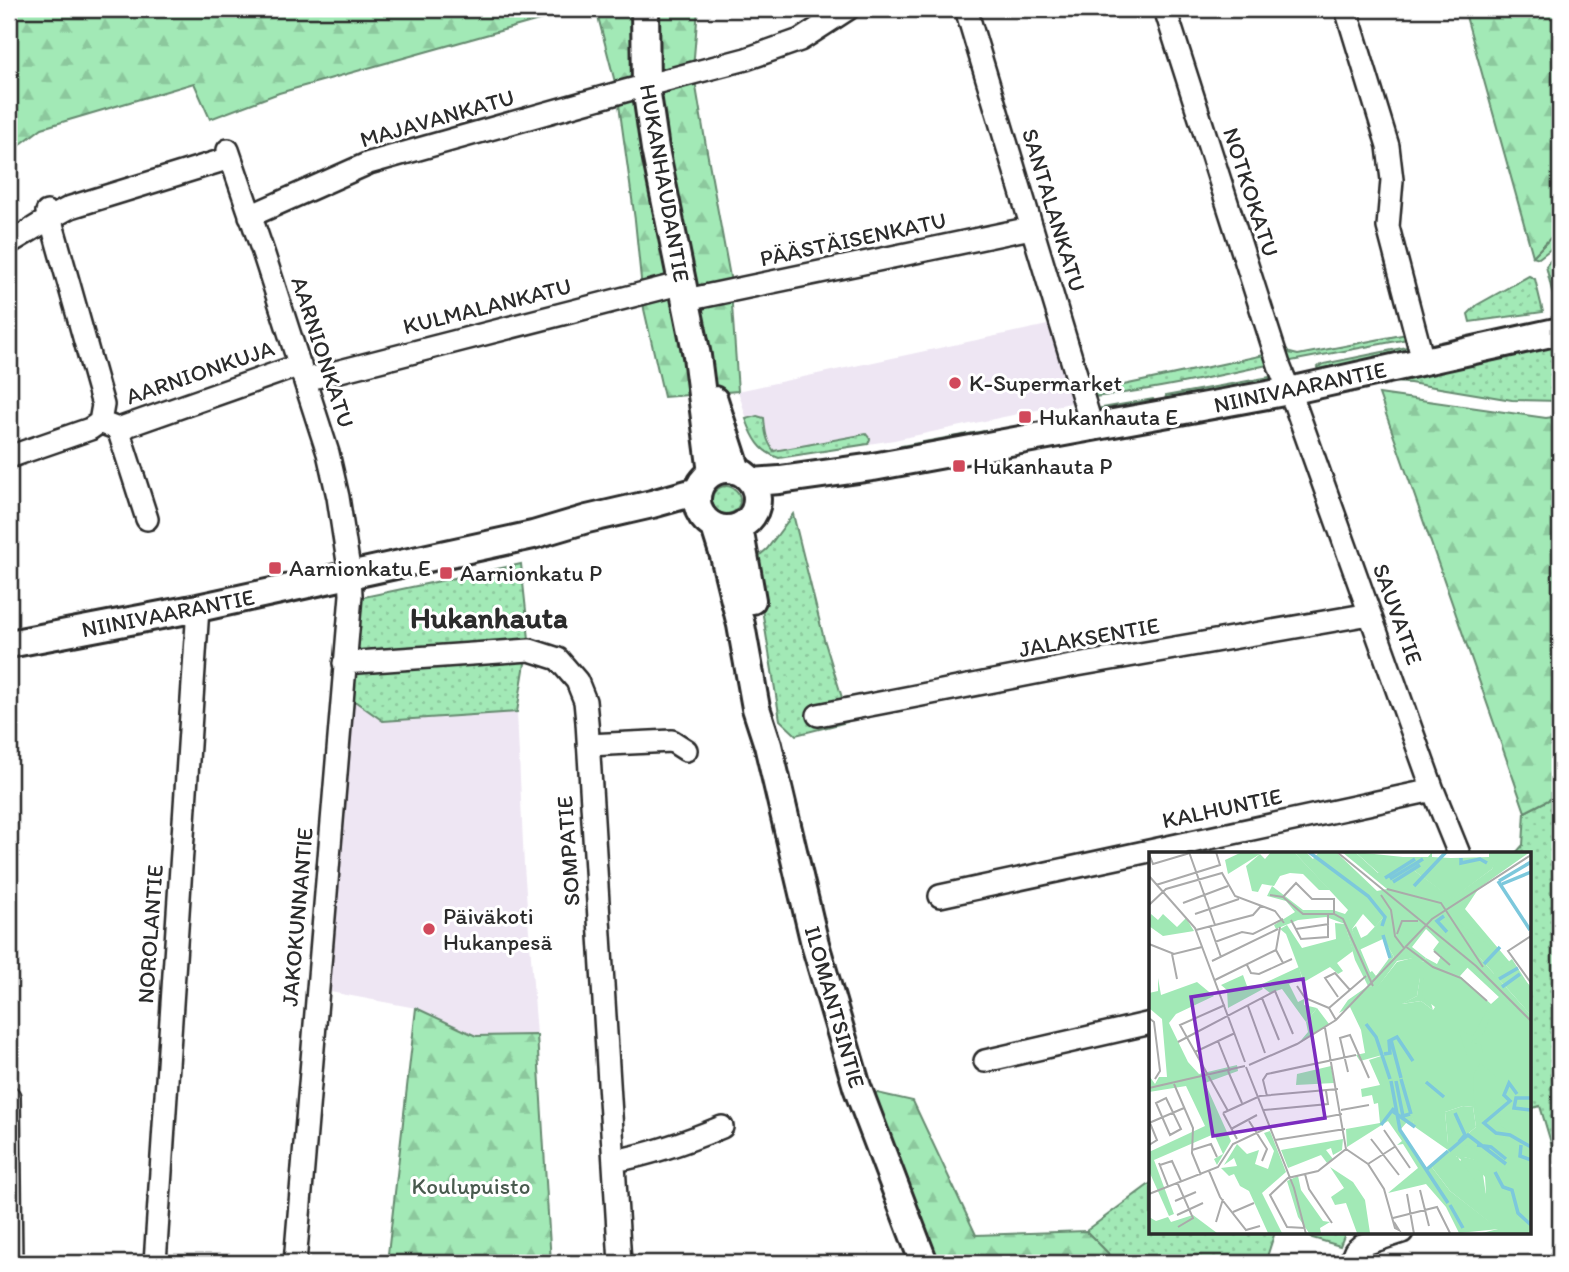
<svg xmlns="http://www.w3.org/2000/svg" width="1569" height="1272" font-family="Itim,sans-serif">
  <defs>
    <pattern id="green-dots" width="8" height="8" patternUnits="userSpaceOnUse" patternTransform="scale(1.75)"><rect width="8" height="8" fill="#a2e9b6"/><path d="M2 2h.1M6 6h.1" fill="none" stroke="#8cc89d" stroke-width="1.8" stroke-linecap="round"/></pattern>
    <pattern id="forest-firs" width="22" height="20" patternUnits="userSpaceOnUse" patternTransform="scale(1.75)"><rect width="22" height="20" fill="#a2e9b6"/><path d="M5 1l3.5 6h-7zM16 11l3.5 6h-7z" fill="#8cc89d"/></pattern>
  </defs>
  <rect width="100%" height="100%" fill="#fff"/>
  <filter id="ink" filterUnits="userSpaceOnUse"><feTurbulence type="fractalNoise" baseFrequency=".0143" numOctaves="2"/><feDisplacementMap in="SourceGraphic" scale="14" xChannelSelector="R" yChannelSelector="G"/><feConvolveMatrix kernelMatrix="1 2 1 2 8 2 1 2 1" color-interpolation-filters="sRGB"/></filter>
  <g filter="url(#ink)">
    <path fill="#eee6f3" d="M1057,323L1080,401L894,440L779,458L770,455L762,449L752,435L738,391Z
      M349,697L383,721L517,712L524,866L537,1035L476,1036L416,1008L325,991Z"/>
    <path fill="url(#green-dots)" stroke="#668a70" stroke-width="2" d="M1560,228V242L1539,258L1533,256Z
      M1560,253V311L1557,312L1546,266L1550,261Z
      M1529,276L1535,279L1543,312L1470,322L1468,314L1477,305Z
      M1412,333L1413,338L1291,361L1284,362L1280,350L1285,348L1290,353L1298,355Z
      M1412,346L1407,354L1323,372L1318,371L1317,367L1324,364Z
      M1538,348H1554L1559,379L1560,401L1512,400L1410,383L1389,382L1386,378Z
      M1269,354L1272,364C1213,377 1154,390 1094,397L1091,392Z
      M1270,377V383L1166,402L1165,399L1166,396Z
      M1153,399L1155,402V405L1100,412L1096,409Z
      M757,416L764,418C765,431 766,441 774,451L866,434L870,439L868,444L779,458C760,452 753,438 746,419Z
      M985,431L986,439L902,454L901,446Z
      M712 500a14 14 0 1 1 28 0a14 14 0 1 1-28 0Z
      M793,514L824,639L843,701L847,722L796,735L780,720L754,560L767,549Z
      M521,564L529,639L517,712L383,721L349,697L359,598Z
      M1560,794V1173L1540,1106L1529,1109V854H1515L1523,845L1525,812Z
      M1151,1183V1232H1275L1265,1263H1118L1086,1231Z
      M1292,1232H1343L1344,1236L1340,1246Z"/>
    <path fill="url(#forest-firs)" stroke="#668a70" stroke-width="2" d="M11,9H578L279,93L210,119L194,83L42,128L17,147L9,151V22L13,20Z
      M596,9H698L693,69L706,146L730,277L738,391L664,397L644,309L635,220L617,90Z
      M1464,9H1560V228L1533,256Z
      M1379,394L1546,418L1560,416V794L1525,812Z
      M416,1008L476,1036L537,1035L551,1263H387Z
      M855,1088L913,1101L976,1235L1086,1231L1118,1263H921Z"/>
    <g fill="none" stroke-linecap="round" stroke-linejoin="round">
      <defs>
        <path id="minor" d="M966,9L1092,427
          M1165,9L1280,368L1295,405L1433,790L1459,854
          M1346,9L1388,146L1392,180L1388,227L1423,361
          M228,150L264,255L328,453L338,497L350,575L351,595L295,1263
          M250,216L369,163L625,91L746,59L800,40L848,9
          M9,243C30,231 49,218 71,207L230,158
          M686,300L1031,228
          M305,380L683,283
          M105,424L118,429L147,519
          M118,429L300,365
          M9,457L90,429L100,422L103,405L50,217L47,212
          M344,663L530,650L558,659L577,681L585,701L587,722L620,1263
          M818,715L1071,666L1370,614
          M588,745L672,741L686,750
          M940,896L1433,790
          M985,1061L1151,1023
          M9,1097L11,1263
          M614,1161C652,1154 686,1142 722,1127
          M155,1263L198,608
          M1350,1263L1355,1251L1362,1245L1402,1232"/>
        <path id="major" d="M645,9L646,87L655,149L697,356L712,473
          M714,400L737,471
          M697 499a30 30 0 1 1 60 0a30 30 0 1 1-60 0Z
          M752,482L780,480L873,467L1289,391L1560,331
          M715,527L724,556L741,625L756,708L768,745L815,944L857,1087L924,1263
          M739,527L752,600
          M9,644L198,608L533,535L587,519L652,504L698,491"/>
      </defs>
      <use href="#minor" stroke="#2b2b2b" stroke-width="26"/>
      <use href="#major" stroke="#2b2b2b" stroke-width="32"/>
      <use href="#minor" stroke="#fff" stroke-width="21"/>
      <use href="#major" stroke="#fff" stroke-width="26"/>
    </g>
  </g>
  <g fill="#d1495b" stroke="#fff" stroke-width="2.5">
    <circle cx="955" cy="383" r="7"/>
    <rect x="1018" y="410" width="14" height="14" rx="3.5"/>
    <rect x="952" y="459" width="14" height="14" rx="3.5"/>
    <rect x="268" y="561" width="14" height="14" rx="3.5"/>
    <rect x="439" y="566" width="14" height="14" rx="3.5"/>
    <circle cx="429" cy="929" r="7"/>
  </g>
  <g text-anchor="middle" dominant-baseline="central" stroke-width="6" stroke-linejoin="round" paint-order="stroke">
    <g font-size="23" fill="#2b2b2b" stroke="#fff">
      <text transform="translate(437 118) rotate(-16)">MAJAVANKATU</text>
      <text transform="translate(665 183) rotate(80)">HUKANHAUDANTIE</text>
      <text transform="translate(1251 192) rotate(72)">NOTKOKATU</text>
      <text transform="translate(1054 210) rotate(73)">SANTALANKATU</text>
      <text transform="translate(853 239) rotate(-12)">PÄÄSTÄISENKATU</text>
      <text transform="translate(487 306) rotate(-14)">KULMALANKATU</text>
      <text transform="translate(323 352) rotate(72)">AARNIONKATU</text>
      <text transform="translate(200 372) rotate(-19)">AARNIONKUJA</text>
      <text transform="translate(1300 387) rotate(-12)">NIINIVAARANTIE</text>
      <text transform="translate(168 613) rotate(-11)">NIINIVAARANTIE</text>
      <text transform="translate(1398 614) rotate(70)">SAUVATIE</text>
      <text transform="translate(1089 637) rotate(-10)">JALAKSENTIE</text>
      <text transform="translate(1222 808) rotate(-12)">KALHUNTIE</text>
      <text transform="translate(568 851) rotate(-94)">SOMPATIE</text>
      <text transform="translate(297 917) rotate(-85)">JAKOKUNNANTIE</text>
      <text transform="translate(150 934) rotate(-86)">NOROLANTIE</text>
      <text transform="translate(835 1007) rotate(74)">ILOMANTSINTIE</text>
    </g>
    <g font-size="23" fill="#2b2b2b" stroke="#fff" text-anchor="start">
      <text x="969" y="383">K-Supermarket</text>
      <text x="1039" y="417">Hukanhauta E</text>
      <text x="973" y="466">Hukanhauta P</text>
      <text x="289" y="568">Aarnionkatu E</text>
      <text x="460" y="573">Aarnionkatu P</text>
      <text x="443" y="916">Päiväkoti<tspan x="443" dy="26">Hukanpesä</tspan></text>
    </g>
    <g font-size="23" fill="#495a4e" stroke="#fff">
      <text x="471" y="1186">Koulupuisto</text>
    </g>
    <g font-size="30" font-weight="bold" fill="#2b2b2b" stroke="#fff">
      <text x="489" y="617">Hukanhauta</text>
    </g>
  </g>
  <g transform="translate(1149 852)">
    <rect width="382" height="382" fill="#fff"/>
    <path d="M93,0L111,2L79,22L76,8ZM145,0H157L164,7L170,0H187L228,39L238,37L193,0H206L229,21L263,17L303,46L343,17L349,0H381L330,36L316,57L381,134V145L330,105L381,162V174L277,77L263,95L277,106L274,110L265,106L248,109L228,136L219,134L206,108L196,72L177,65L149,68L127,77L125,73L146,60L137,49L118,44L123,34L154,58H184L196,62L199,58ZM214,62L226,75L234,66V86L245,105L224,127L203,77ZM2,62L9,68L14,62L28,75L37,66L45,79L14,84L0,74ZM150,115L153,126L140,132L149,150L155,147V153L168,156L157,170L133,137L121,141L111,133ZM271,125L275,126L284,158L272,149L252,152L268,144ZM243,189L266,275L258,270L251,278L276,318L282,314L301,339L350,377L310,381L297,355L277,332L239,341L269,316L254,292L248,293L253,289L239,269L198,295L197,277L231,271L229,251L225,252L223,243L213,245L212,237L231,233L220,208L241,201L239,190ZM314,254L324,255L327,275L309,290L299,291L296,260ZM308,303L311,309L315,305L332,309L337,343L308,309Z" fill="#a2e9b6" fill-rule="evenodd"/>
    <path d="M122,0H145L181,38H170L154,22L141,21L131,24L125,34L113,32L109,40L103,39L97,14L111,2L116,7ZM206,0L254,5H279L283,0V5L302,6L340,5V0H349V6L343,17L303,47L263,17L243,33ZM234,66L238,73L234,86L245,105L225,129L220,121L223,119L227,124L241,105L240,99L234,87L210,98L203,77L207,74L212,86L218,83ZM186,71L196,72L204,99L188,111L194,119L189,122L181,115L155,130L137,82L131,77L138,73L153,96L187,87ZM311,72L342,95L374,133L381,145V162L330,105ZM277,76L382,174L381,381H333L349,377L301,339L282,314L299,298L266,275L249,224L243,190L239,191L241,201L211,209L207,203L216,201L212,178L201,155L190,161L199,148L219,134L228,135L248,110L267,105L274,110L277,106L288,112L292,104L284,98L290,90ZM320,114L351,144L342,152L311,124ZM271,126H275L273,145L286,155L284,158L272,149L253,152L268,144ZM314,254L324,255L327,275L309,290L299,291L296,260ZM307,304L315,310V305L332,310L328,316L336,325L337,342ZM94,123L98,134L111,133L114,137L79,156L78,138L72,133ZM9,126L12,143L48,130L65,144L27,162L20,171L39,210L50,222L88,213L89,219L56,231L82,289L68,313L65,307L74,302L65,282L5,308L25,362L20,364L0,319V300L56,274L37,234L0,240L1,225L6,232L10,225H18L13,167L0,156V141L9,139ZM168,156L180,172L148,193L159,180L157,170ZM182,214L185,231L147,233L148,222ZM121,279L137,320L113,341L133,381H119L100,339L91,334L85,322L80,324L72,316L88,314L85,306L75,313L88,292L98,302L110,298L106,312L119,317L125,299L115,281ZM194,287L193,298L184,303L182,296L177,298L184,307L178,311L172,303L139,316L132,298ZM181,315L204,330L216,348L221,381H208L197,351L186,353L182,345L195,336ZM149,324L152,338L174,369L181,370L171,376L172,381H160L149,365L138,329ZM44,363L68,381H0V365L7,369L19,365L22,370Z" fill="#a2e9b6" fill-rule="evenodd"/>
    <path d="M363,107L381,135V162L364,142L375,133L367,128L357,132L343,123ZM339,156L341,165L335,181L322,190L332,193L334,201L330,203L324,197L318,203L309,177L324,184ZM331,211L348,225L341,246L346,252L353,251L359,230L371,243L352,259L351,273L375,290V299L362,286L355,293L351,284L330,267L324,242L325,222ZM307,277L352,302L357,318L350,328L364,337L372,361L381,371V381L367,363L358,339L340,333L348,317L345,306L317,293L302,305L291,306L299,299L300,283Z" fill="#a2e9b6"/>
    <path fill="none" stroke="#7cc8dc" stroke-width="3.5" d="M160,0L219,44L236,65L233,74M312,6V11L331,7L338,11M236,26L266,7M241,27L274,7M349,29L381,78M350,29L382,10M244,30L271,13M353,32L382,20M265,34L297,0M295,64L288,69L298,80M234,83L241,106M335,112L351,95M350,127L369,116M353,135L371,122M217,172L227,185L241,227M242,188L252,226M235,202L241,201L240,189L248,185L264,209M252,227L262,262M242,229L251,278L299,351M247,229L254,264L261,262M277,230L295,245M368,242L360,231L355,243L361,249L335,271L347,281L361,283L382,295M382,246H367L365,256L382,258M242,258L266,275M306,261L316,283L310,290M232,273L245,256M328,293L342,295L357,307M372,293L371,304L382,308M300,299L319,283L357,312M277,318L299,299M346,320L354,335L363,338L369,361L382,373M301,353L314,376"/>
    <path fill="none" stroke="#aaa" stroke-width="2" d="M40,0L66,73M188,0L327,114L382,169M0,2L4,12L41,1M0,24L46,76L96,210M7,33L71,13L67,0M238,37L292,51L334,115M121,43L134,45L154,62H185L194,67L224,134M232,43L242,58L246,84L255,96M134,45L147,31L163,47H185V62M34,51L79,34M0,53L17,37L73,21L86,44L126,59L135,71M46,62L90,47M142,68L152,87L179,85V62M61,74L72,105M131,75L127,98L134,111M147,77L180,72M47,78L104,63L112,54M248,82L253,69H269M382,84L359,99L382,131M66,90L93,80L104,82L134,67M0,92L25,102L53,95M256,94L284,115L312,126L338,149M285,99L301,113M23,102L28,127M63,109L129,77M98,113L102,121L110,122L143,107M66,128L127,98M148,134L156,146L180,156M189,145L176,126L186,121L201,138M113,146L130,188M76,153L31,173L79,259M99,154L116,201M0,166L5,170L11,219L6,227M187,168L180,156L217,124M69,189L81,219M29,190L126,139L144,182M46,200L86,181M100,213L148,192L187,168L283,67L382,3M97,215L145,336L157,382M79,219L93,251M199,220L191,186L201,183L220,226M25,232L44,276L43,301L52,323M0,236L96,214M118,244L114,228L118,222L207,203M17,246L32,277L21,283L7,251ZM115,258L179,252L177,239M192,258L220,253M74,261L111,244L189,237M74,261L88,287M100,269L118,297L113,309M0,271L35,256M82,277L108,263M235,278L261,316M222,287L250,323M126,288L196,277M0,293L8,288L1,271M197,297L219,312L235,337L246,376L250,378L245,370M43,298L62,292L68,305M10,311L19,334M219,312L247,294M11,313L23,309L32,329M60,319L71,345L97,378L111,374M156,322L160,337L183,371M28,330L44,366L29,375M271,338L280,374M0,342L69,315L84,292L118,276L193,262M258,342L265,382M26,349L47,340M84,360L105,351M28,363L54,351M244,366L288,355L301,381M67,370L74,347M156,376L138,375L121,343L139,326L169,319L197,297L176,176"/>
    <path fill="#7b2cbf" fill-opacity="0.15" stroke="#7b2cbf" stroke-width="3.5" d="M154,127L176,266L64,284L42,145Z"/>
    <rect width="382" height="382" fill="none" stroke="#2b2b2b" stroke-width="3.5"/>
  </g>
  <rect width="1569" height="1272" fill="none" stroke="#fff" stroke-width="35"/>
  <rect x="18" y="18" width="1534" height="1237" fill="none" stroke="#2b2b2b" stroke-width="2.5" filter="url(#ink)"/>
</svg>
